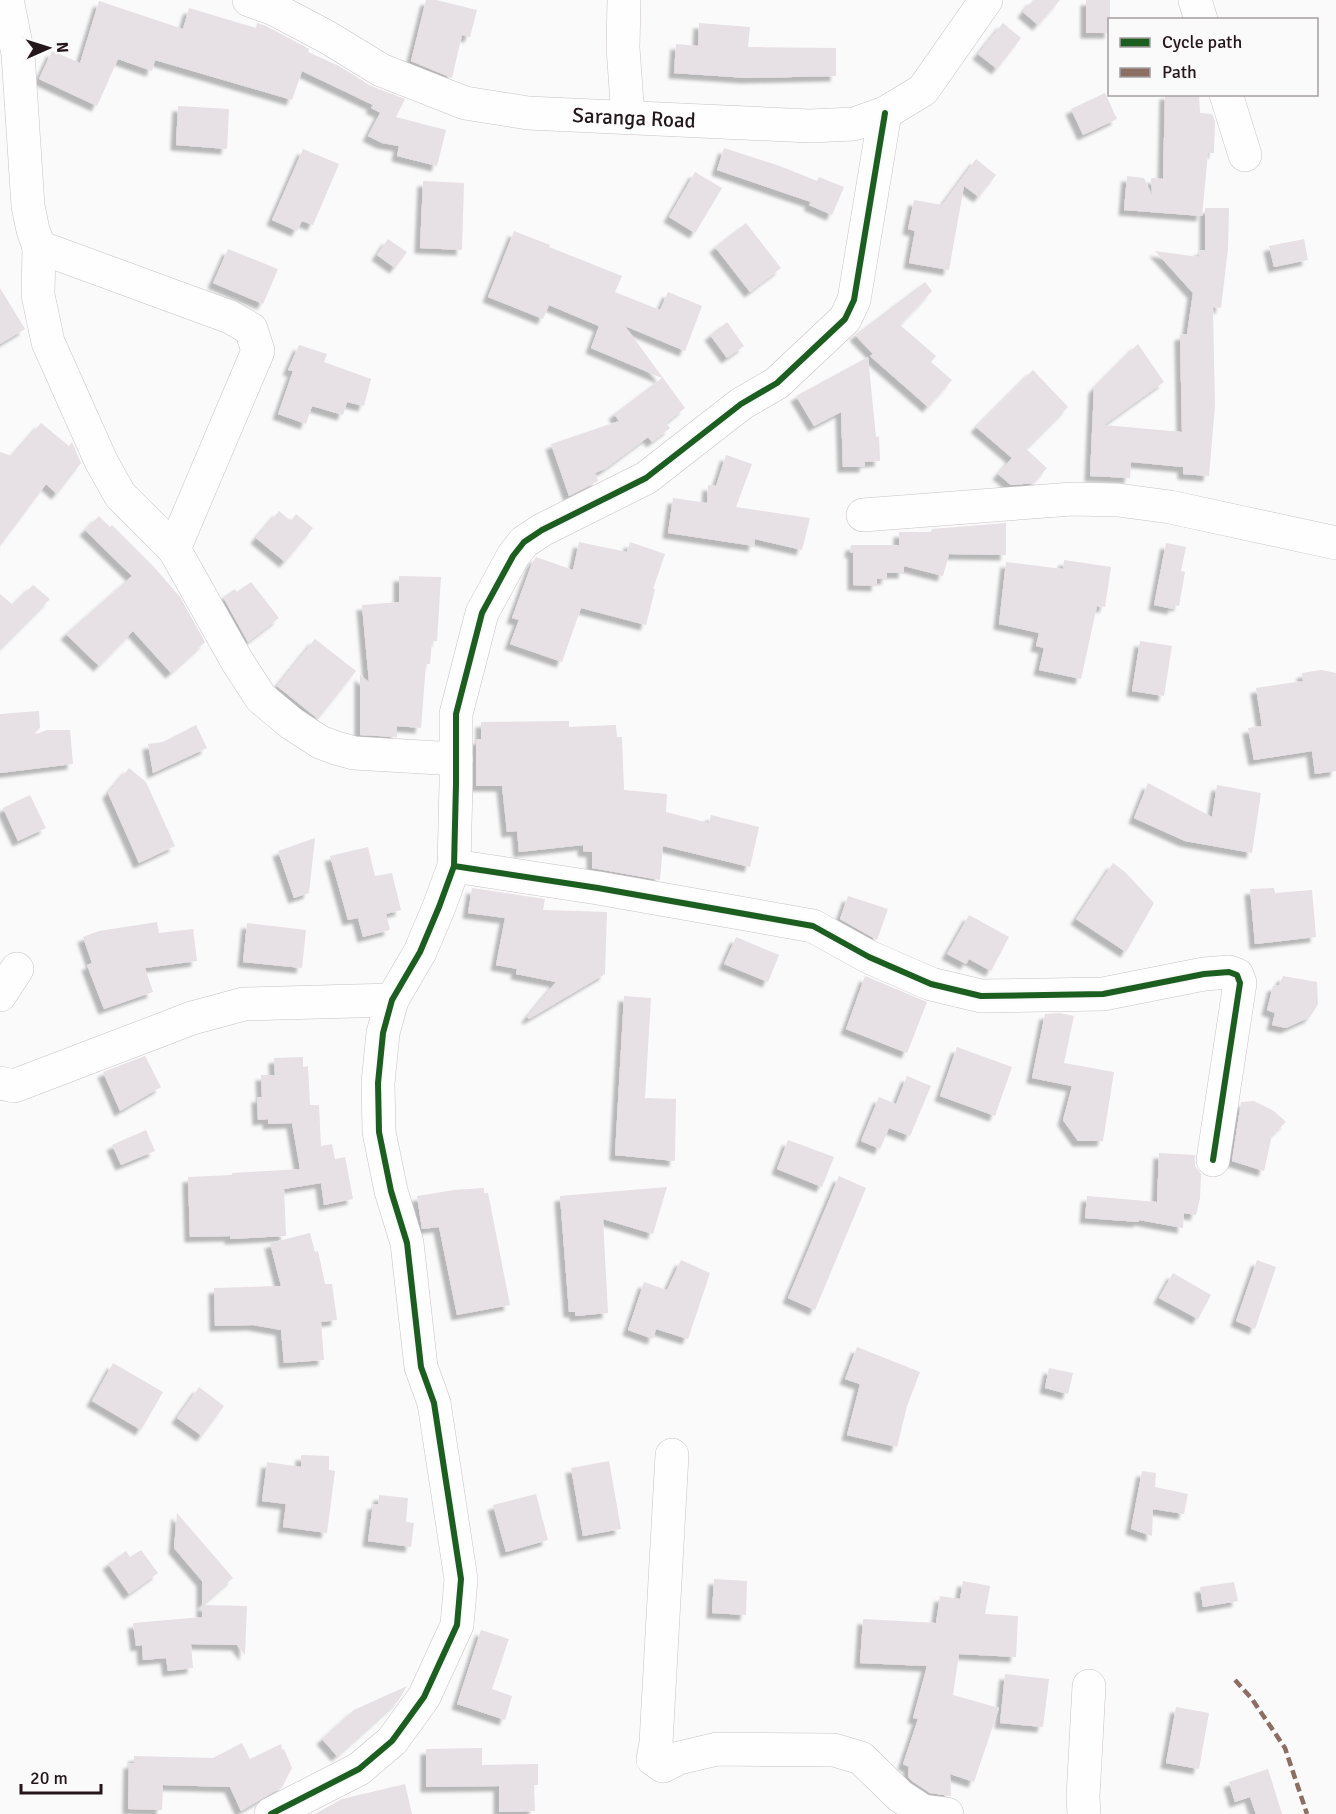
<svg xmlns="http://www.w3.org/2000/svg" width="1336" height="1814" font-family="Signika,sans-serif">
  <defs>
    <filter id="shadow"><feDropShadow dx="-5.5" dy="5.5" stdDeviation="1.5" flood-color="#0004"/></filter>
  </defs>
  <rect width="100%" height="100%" fill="#fafafa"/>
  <path fill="#e7e0e4" filter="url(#shadow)" d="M426,0H436L477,10L470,37L462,35L452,78L411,61Z
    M1033,0H1060L1038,25L1023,12Z
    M1086,0H1110V33H1086Z
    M99,1L183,29L189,8L256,28L257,23L266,26L309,49L308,52L339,66L371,86L405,99L396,117L446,130L437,166L397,156L399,146L382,143L368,136L380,113L383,114L371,108L373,105L302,71L292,100L155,60L152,71L118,59L97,106L39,79L52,51L80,63Z
    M699,23L750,27L748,47L836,48V76L747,78L674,73L676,44L698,46Z
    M1003,23L1021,38L997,69L978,54Z
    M1105,93L1117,119L1083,135L1071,109Z
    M1165,94H1199L1200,113L1212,114L1215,121L1214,153H1208L1202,216L1124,210L1127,176L1144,178L1152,195L1151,178L1163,179Z
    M178,106L229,109L227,149L176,145Z
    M724,148L780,166L817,181L819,177L844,187L832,215L809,205L811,202L717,170Z
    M303,149L339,164L313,225L302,221L297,231L272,220Z
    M976,159L996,175L979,197L964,186L949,270L909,263L915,231L908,229L914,200L942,205Z
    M695,172L722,188L695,233L669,217Z
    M423,181L464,183L462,250L420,248Z
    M1205,208H1229L1228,249L1221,308L1213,307L1215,406L1209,476L1183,474V467L1131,462L1130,478L1090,476L1094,388L1138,344L1164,382L1104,425L1182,432L1180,335L1187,334L1193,293L1155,251L1199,257L1200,250H1205Z
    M746,223L781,268L750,292L715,247Z
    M514,231L550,245L549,247L622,276L615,292L660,310L668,292L702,306L685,351L625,326L685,408L666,423L670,428L652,442L648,437L605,469L595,473L598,481L569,496L551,444L619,421L614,414L662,378L591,348L599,326L549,305L543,319L488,297Z
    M388,239L407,252L395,268L377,255Z
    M1304,239L1308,260L1274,267L1269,246Z
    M228,249L278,269L263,304L213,283Z
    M925,282L932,291L900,325L936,356L931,362L952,380L928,407L870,356L873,354L855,335Z
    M0,288L25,329L0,344Z
    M727,322L744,346L727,358L710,335Z
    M299,345L327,354L324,362L371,379L364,406L347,402L343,415L312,406L306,424L278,414L293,371L288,370Z
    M868,357L876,437L879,436L880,461L865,462V467H843L841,412L814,426L796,396Z
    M1033,370L1068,407L1026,449L1047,468L1034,483L1011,485L998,474L1012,458L976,427Z
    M41,423L69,446L72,442L81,463L57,494L46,484L0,546V452L12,456Z
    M726,455L752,464L736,507L810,518L802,550L755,539L754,546L668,533L673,498L707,503L708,485L716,486Z
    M279,511L291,521L296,514L313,528L285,562L256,538Z
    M99,516L110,527L112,525L154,567L180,597L205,642L171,673L133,631L99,666L66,634L132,576L85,530Z
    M1006,523V555L949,554L943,576L904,566V573H887V579H877V586L853,585V553L850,552L851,545H899V532H931L932,529Z
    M579,542L627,552L630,542L665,554L653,589H655L646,625L581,608L562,662L510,644L519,620L512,618L532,563L536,557L573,570Z
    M1166,543L1186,547L1181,571L1185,572L1179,606L1174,605L1173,609L1154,605Z
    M1064,560L1111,567L1105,607L1097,606L1081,679L1039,670L1044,648L1036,646L1039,633L999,624L1006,562L1063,569Z
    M399,576L441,577L437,641H432L430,664H426L421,728L397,726V737L360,735V675L369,682L362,605L399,602Z
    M251,582L279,618L248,642L223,597L235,589L237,592Z
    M33,585L50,599L0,649V594L13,605Z
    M315,639L356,671L318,719L277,686Z
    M1140,641L1172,646L1164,696L1132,691Z
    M1321,670L1336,673V771L1315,774L1312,751L1254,760L1248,728L1262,726L1256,688L1303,681L1302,673Z
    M39,711L40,728L33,735L47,730H70L73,764L0,773V714Z
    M569,721V727L616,725L617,737H622L624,790L667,794L666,812L709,823L711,815L759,827L750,867L663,846L660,880L592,868V852L583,851V845L519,852L517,831L507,832L502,786H476V739H481V722Z
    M196,725L207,748L153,773L148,744L163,742Z
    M129,768L146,782L175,846L139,863L108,793Z
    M1148,783L1212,817L1217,785L1261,793L1252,853L1185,841L1134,818Z
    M30,795L46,828L18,841L3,808Z
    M315,838L309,893L294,898L278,851Z
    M368,847L375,876L392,873L401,910L386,914L390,930L363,937L358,918L348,920L330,856Z
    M1113,863L1125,872L1154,903L1126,952L1076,919Z
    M472,888L545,899L543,910L607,912L605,974L529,1019L527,1017L556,982L516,974L517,969L496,965L505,918L468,913Z
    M1274,888L1275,893L1312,890L1316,937L1255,944L1250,889Z
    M848,896L888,909L877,940L840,919Z
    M969,915L1009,937L991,971L969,959L966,964L947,954Z
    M157,922L159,933L193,929L197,961L145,968L153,992L104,1009L87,965L92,963L83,937L99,931Z
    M247,923L306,930L302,968L243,962Z
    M736,937L779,955L768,982L724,964Z
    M865,976L927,1002L907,1053L846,1029Z
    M1283,976L1317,982L1318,1004L1310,1017L1286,1028L1272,1025L1275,1013L1267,1010L1273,986L1279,985Z
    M624,996L651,998L645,1098L676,1099L675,1161L615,1155Z
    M1060,1013L1074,1016L1064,1063L1114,1072L1103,1141H1078L1063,1120L1072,1086L1032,1078L1045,1014Z
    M957,1047L1012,1067L995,1116L940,1096Z
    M145,1056L161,1087L120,1111L103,1072Z
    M303,1057V1067L308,1066L310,1105H319L321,1146L332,1144L335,1159L345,1157L353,1199L324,1205L321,1183L284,1189L286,1236L230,1239V1236L190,1237L188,1177L232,1175V1173L300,1169L292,1123L268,1124V1119L258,1120L257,1097H262L261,1075H275L274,1058Z
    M907,1076L931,1086L910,1136L889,1128L880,1149L861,1141L879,1097L896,1104Z
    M1254,1101L1274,1111L1286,1122L1272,1135L1264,1171L1232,1161L1241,1102Z
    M146,1130L155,1151L121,1165L112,1145Z
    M788,1140L834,1157L822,1187L777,1169Z
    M1159,1153L1195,1155V1166L1201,1174L1200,1198L1196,1215L1184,1213L1183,1228L1139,1220V1222L1085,1218L1087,1196L1157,1202Z
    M839,1176L866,1188L815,1310L788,1298Z
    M667,1187L653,1234L603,1219L608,1313L575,1316V1312H569L560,1196Z
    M484,1188V1193H488L510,1305L457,1315L439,1227L422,1229L417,1196L454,1190Z
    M310,1233L315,1252L318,1251L325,1284H332L337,1320L321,1322L324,1360L284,1363L281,1330L253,1325L215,1326L214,1288L281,1286L270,1243Z
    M681,1260L710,1273L688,1339L656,1329L653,1339L628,1330L644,1282L667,1290Z
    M1257,1260L1276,1267L1255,1329L1236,1321Z
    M1173,1273L1211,1295L1198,1319L1159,1298Z
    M857,1347L920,1372L907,1406L897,1447L847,1435L860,1384L845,1379Z
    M113,1363L163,1392L141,1430L92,1401Z
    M1049,1368L1073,1373L1068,1394L1045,1388Z
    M199,1387L224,1406L202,1436L177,1418Z
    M301,1455L329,1456V1470L335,1471L327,1533L283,1527L286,1504L262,1501L267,1462L301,1467Z
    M609,1461L621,1529L583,1536L571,1468Z
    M1142,1471L1156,1473L1155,1487L1188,1494L1184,1514L1153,1509L1152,1536L1131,1529Z
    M536,1494L548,1540L506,1552L493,1505Z
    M379,1495L408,1498L406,1522L414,1523L411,1547L368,1541L373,1504H378Z
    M177,1513L233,1578L202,1605L247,1606L245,1655L237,1645L191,1644L193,1668L168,1671L166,1658L143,1660L142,1645L136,1646L133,1623L202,1617V1581L174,1548Z
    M141,1550L158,1573L129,1594L108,1564L126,1551L130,1557Z
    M714,1579L747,1581L746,1615L712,1613Z
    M963,1581L990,1586L985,1614L1018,1616L1016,1657L959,1654L953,1695L999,1708L974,1782L950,1774L951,1796L930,1793L912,1781L908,1777L909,1767L903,1764L918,1719L913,1718L927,1666L860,1663L863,1619L936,1623L940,1596L960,1599Z
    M1234,1582L1238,1601L1203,1607L1200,1587Z
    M481,1630L509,1639L492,1689L512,1696L505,1720L457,1704Z
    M1005,1674L1049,1679L1043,1727L1000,1723Z
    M407,1686L398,1701L337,1756L322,1739L354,1710Z
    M1176,1707L1209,1713L1199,1769L1166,1763Z
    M242,1743L250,1759L281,1744L282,1750L284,1749L292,1768L282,1787L241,1811L230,1787L163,1785L162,1810L128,1809L129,1763H134V1756L213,1758Z
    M482,1748V1765L538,1764V1785H534L535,1811L499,1812V1786L426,1787V1749Z
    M1268,1769L1282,1814H1256L1250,1797L1235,1802L1229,1782Z
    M405,1784L412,1814H315L342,1799Z"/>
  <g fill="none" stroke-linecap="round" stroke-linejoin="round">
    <defs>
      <g id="minor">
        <path d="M7,0L18,54L28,206L33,230L39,247L230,317L251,329L258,351L174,549"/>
        <path id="s1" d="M249,0L274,9L327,37L381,70L465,103L528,113L810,126L854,124L885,113L923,90L986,0"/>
        <path d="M624,0L623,48L628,117"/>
        <path d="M1195,0L1201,20"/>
        <path d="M1226,94L1245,155"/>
        <path d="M39,247L38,295L48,342L101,461L120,495L174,549L237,661L261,698L291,723L320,742L336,748L354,753L456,759"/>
        <path d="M863,515L1072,499L1118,500L1170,507L1336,543"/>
        <path d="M454,866L598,888L813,926L869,957L931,984L981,996L1103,994L1204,974L1229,972L1237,975L1240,983L1213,1160"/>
        <path d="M0,995L17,969"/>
        <path d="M0,1083L14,1086L192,1018L244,1004L392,1000"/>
        <path d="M672,1455L656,1743L653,1759L663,1766L679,1758L717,1749L834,1750L861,1758L900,1796L923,1811L947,1814"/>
        <path d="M271,1814L359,1769L392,1741L424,1697L457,1625L461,1579L434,1403L421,1367L407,1243L391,1191L379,1132L378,1083L383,1033L392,1000L420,952L439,907L454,866L456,784V714L482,613L513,556L524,542L542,530L646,478L741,404L777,383L845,319L854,300L885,113"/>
        <path d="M1084,1814L1083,1797L1089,1686"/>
      </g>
    </defs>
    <use href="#minor" stroke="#c9c2c4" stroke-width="34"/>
    <use href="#minor" stroke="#fefefe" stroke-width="33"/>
    <path stroke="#8d6e63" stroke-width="4.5" stroke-dasharray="9 4.5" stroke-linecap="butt" d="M1235,1680L1252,1699L1285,1748L1307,1814"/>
    <defs>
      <path id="cycleway" d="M454,866L598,888L813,926L869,957L931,984L981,996L1103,994L1204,974L1229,972L1237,975L1240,983L1213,1160
        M271,1814L359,1769L392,1741L424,1697L457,1625L461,1579L434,1403L421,1367L407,1243L391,1191L379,1132L378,1083L383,1033L392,1000L420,952L439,907L454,866L456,784V714L482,613L513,556L524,542L542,530L646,478L741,404L777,383L845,319L854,300L885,113"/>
    </defs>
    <use href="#cycleway" stroke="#fafafa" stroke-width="10"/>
    <use href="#cycleway" stroke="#1b5e20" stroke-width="6"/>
  </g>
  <g text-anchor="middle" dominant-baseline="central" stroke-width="4.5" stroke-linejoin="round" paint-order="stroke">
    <g font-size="21" fill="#24161a" stroke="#fafafa">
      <text stroke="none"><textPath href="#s1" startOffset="410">Saranga Road</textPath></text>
    </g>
  </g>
  <rect x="1108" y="18" width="210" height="78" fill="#fafafa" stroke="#a49fa0" stroke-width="1.5"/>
  <rect x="1120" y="38" width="30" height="9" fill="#1b5e20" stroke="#a49fa0" stroke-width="1.5"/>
  <text x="1162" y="48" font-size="18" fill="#24161a">Cycle path</text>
  <rect x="1120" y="68" width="30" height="9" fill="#8d6e63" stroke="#a49fa0" stroke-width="1.5"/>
  <text x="1162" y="78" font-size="18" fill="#24161a">Path</text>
  <g transform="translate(48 48) rotate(87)" stroke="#fafafa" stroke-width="4.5" paint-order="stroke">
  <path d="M0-4.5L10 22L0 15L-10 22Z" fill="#24161a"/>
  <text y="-9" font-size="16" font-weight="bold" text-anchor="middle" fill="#24161a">N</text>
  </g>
  <path d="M21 1784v9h80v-9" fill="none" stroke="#24161a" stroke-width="3"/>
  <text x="30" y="1784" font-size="18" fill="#24161a" stroke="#fafafa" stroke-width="4.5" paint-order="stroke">20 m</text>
</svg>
